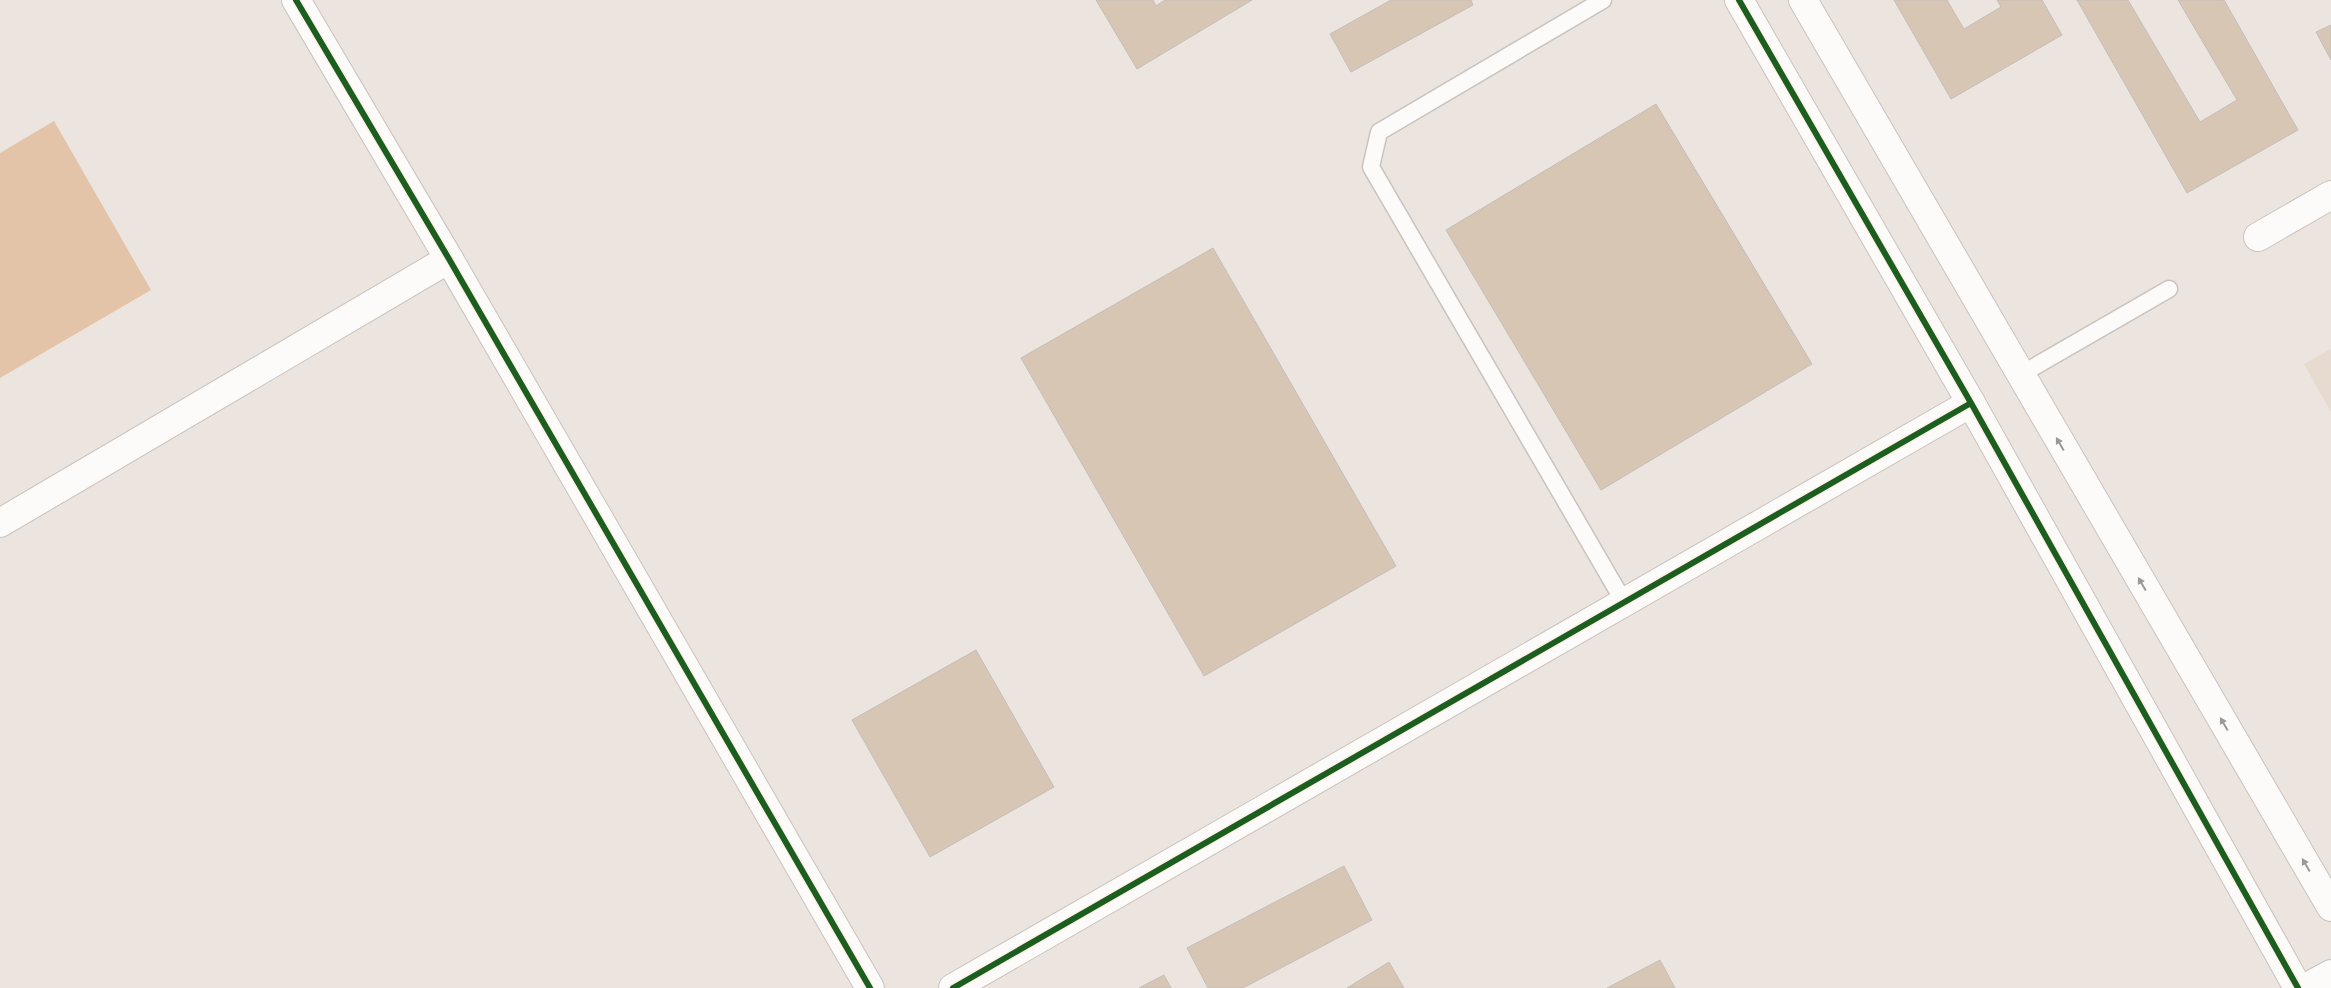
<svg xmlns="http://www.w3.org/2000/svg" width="2331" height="988" font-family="Jost,sans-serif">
  <rect width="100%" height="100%" fill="#ece5df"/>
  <path fill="#e7dace" d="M2331,349V412L2304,364Z"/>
  <path fill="#e3c4a9" d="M54,121L151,290L0,378V153Z"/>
  <path fill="#d8c6b5" stroke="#c3beba" d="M1096,0H1153L1156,6L1165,0H1252L1137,69Z
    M1391,0H1471L1473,5L1351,72L1330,34Z
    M1894,0H1947L1964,29L2001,7L1997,0H2042L2062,35L1951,99Z
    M2077,0H2128L2200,122L2237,100L2178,0H2224L2298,130L2187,193Z
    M2331,25V60L2316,32Z
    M1656,104L1812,364L1601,490L1446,230Z
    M1213,248L1396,566L1204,676L1021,358Z
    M976,650L1054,787L930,857L852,720Z
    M1344,866L1372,920L1243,988H1208L1187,948Z
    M1660,960L1675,988H1607Z
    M1389,962L1404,988H1347Z
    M1164,975L1171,988H1139Z"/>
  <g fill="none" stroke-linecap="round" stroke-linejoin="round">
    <defs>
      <path id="lane" d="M1603,0L1379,132L1371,167L1624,602
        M2020,375L2169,289"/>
      <path id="street" d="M2258,237L2331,195
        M0,523L449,259
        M953,988L1971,403"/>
      <path id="secondary" d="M296,0L449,259L870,988
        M1739,0L1971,403L2298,988
        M1803,0L2331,907
        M2305,988L2331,974"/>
    </defs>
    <use href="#lane" stroke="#c9c3be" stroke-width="19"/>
    <use href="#street" stroke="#c9c3be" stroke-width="30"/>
    <use href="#secondary" stroke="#c9c3be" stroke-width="30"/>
    <use href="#lane" stroke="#fcfbfa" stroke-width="16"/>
    <use href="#street" stroke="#fcfbfa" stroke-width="28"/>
    <use href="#secondary" stroke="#fcfbfa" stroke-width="28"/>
    <defs>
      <path id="cycleway" d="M296,0L449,259L870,988
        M1739,0L1971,403L2298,988
        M953,988L1971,403"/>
    </defs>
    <use href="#cycleway" stroke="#fef1e7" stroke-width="9"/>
    <use href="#cycleway" stroke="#1b5e20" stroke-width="6"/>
  </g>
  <defs><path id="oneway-solid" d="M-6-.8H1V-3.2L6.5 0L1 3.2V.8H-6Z" transform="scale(1.25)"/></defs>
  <g fill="#9b9997">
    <use href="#oneway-solid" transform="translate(2060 444) rotate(-120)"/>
    <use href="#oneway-solid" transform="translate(2142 584) rotate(-120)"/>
    <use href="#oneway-solid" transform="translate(2224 724) rotate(-120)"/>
    <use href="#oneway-solid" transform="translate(2306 865) rotate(-120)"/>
  </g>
</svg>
